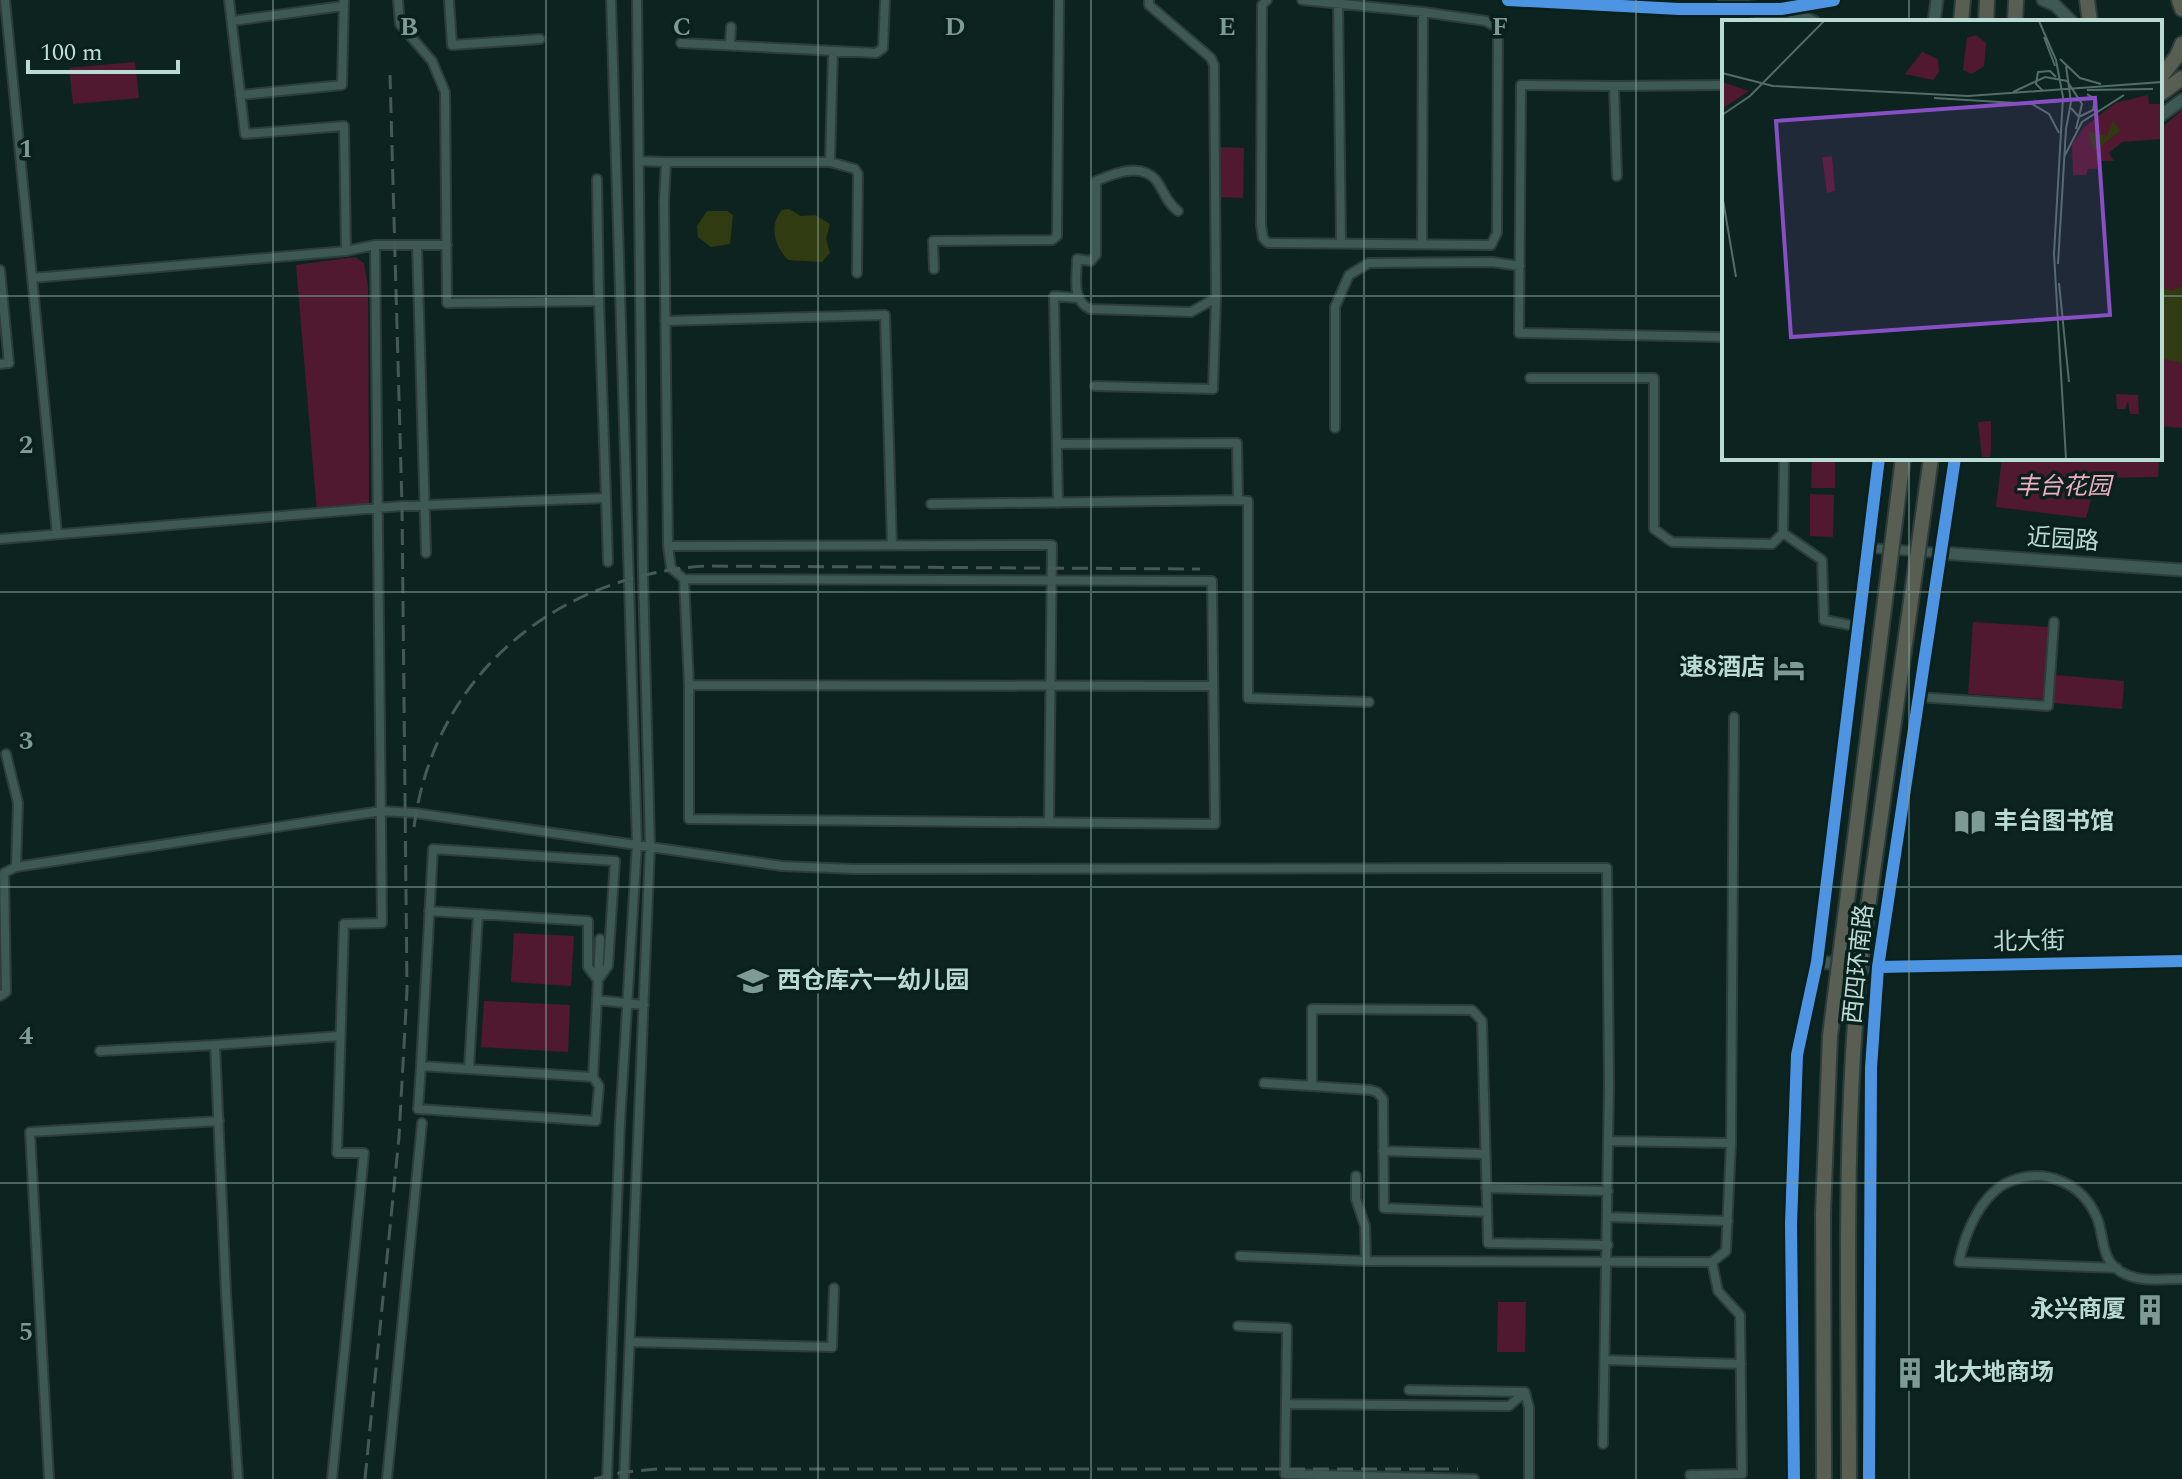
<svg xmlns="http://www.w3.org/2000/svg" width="2182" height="1479" font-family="Spectral,'Noto Sans SC',serif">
  <rect width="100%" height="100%" fill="#0d2320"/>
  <path fill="#511930" d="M135,62L139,98L73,104L69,68Z
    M2182,110V428L2161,426L2160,433V129Z
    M1217,147L1244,148L1243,198L1216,197Z
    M355,257L364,263L368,286L369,507L317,513L296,265Z
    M1812,458H1835V488H1811Z
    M2002,458H2159L2158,477L2097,478L2086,518L1996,507Z
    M1810,494L1834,495L1833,537L1810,536Z
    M1973,622L2048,627L2043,699L1968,694Z
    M2055,675L2124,681L2122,709L2053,703Z
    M514,933L574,936L571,986L511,982Z
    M484,1001L570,1005L568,1052L481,1047Z
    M1498,1302H1526L1525,1352H1497Z"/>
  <path fill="#303b11" d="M789,209L801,216L815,215L830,224L826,239L830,253L822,262L788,260C775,246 768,226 782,210Z
    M707,211H727L733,215L730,244L711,247L698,237L697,226Z
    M2160,286L2171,291L2182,287V363L2160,358Z"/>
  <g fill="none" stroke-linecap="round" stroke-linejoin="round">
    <defs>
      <path id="street" d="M5,0L57,534
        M229,0L245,134L344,126L346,251L375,245L382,923L344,924L337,1153H364L332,1479
        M398,0L400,24L432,61L445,92L447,303L599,301L597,179
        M449,0L452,45L540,39
        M1149,0V5L1211,58L1214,65L1216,298L1191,312L1090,309C1071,300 1077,277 1077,259L1091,261L1096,255V181C1113,174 1140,162 1156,180C1164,191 1166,202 1178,211
        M1267,0L1262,5L1261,225L1263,238L1268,243L1491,245L1497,233L1498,28L1486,21L1423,12L1302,0
        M1338,1L1341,242
        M232,21L343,6
        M681,43L876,53L883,48L885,0
        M730,45L731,27
        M1614,86L1521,85L1519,333L1724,337
        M240,95L342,85L344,0
        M639,161L666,162L664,201L668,546L671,568L684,579L689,685V819L1215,824L1212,581L684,579
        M666,162H830L833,51
        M830,162L855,169L858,174L857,273
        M1617,176L1614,86L1724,85
        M1422,243L1423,12
        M375,245H447
        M417,245L426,553
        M934,269L933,241L1052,240L1057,236L1059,0
        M0,270L9,363L0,364
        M32,278L346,251
        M665,321L885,315L892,545
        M1530,378H1654V529L1672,542L1772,544L1783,533
        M1095,386L1213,389L1216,298
        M1335,428V307L1349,275L1369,263L1492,262L1520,266
        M1784,458L1783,533L1822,560L1824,620L1860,627
        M606,498L608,562
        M1238,500L1248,501V698L1369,702
        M1058,503L1054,296L1077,298
        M931,504L1238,500L1237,443L1057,444
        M0,539L402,506L606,498L599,301
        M668,546L1052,545L1049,822
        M1870,548L1941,553
        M689,685L1213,686
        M1918,697L2048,706L2054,622
        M6,754L18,803L16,867L381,811L415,813L782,866L854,869L1607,868L1609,1085L1603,1444
        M429,911L588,921V967L598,980L608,966L615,861L433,849L421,1066L593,1077L597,1000
        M600,939L597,1000L644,1005
        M0,996L6,992L4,873L16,867
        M100,1051L215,1045
        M421,1066L418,1109L596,1121L599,1086L593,1077
        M469,1068L478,914
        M1264,1083L1312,1086V1009L1472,1010L1482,1021L1488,1243L1608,1245
        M1312,1086L1370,1090L1377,1092L1383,1099L1384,1208L1487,1212
        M1609,1141L1731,1143
        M1383,1151L1485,1154
        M1356,1176V1199L1365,1226L1366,1261
        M1486,1188L1608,1191
        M1608,1217L1728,1221
        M1240,1256L1366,1261L1712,1262L1726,1251L1731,1143L1734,717
        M2117,1268L1959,1262C1965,1233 1981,1193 2011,1181C2045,1168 2082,1182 2097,1218C2105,1238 2100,1259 2121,1272C2140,1283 2162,1279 2182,1279
        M1238,1326L1287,1328L1285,1474L1474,1479
        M630,1342L832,1347L834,1288
        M1605,1360L1741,1364
        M1409,1390L1524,1392
        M1287,1404L1509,1406L1525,1392L1529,1408V1479
        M1690,1475L1742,1474L1740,1315L1718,1291L1712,1262
        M49,1479L30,1132L219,1121
        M238,1479L226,1294L215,1045L340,1036
        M387,1479L422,1123
        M607,1479L620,1123L637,844L611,0
        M624,1479L650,846L643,573L637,0"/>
      <path id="secondary" d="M1508,0L1679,9H1781L1834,0
        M2043,0L2055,5L2072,22
        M1782,9L1814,22
        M1934,22L1937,0
        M2160,116L2182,100
        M1941,553L2182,570
        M1817,962L1878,967L2182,961
        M1794,1479L1791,1224L1797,1055L1817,962L1879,458
        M1869,1479L1871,1068L1878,967L1955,458"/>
      <path id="highway" d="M2087,0L2090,22
        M2179,0L2182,9
        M1961,22L1963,0
        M1986,22L1987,0
        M2015,22L2016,0
        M2160,78L2177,56L2182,44
        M2160,94L2182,78"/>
    </defs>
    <use href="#street" stroke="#2c3d3a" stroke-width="12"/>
    <use href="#secondary" stroke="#2c3d3a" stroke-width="15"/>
    <use href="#highway" stroke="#2c3d3a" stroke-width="18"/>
    <use href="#street" stroke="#3e5853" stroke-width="8"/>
    <use href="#secondary" stroke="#3e5853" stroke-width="11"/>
    <use href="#highway" stroke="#585e52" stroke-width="14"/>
    <path stroke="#455a57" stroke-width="3" stroke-dasharray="16 8" stroke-linecap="butt" d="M414,827C434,675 556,575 706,566L1200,569
      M365,1479L399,1137L407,990L402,506L390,75
      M594,1479L624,1472L657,1469H1458"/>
    <defs>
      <path id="highway-bridge" d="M1724,0L1748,7L1779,22
        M1824,1479L1823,1213L1830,1036L1903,458
        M1849,1479C1849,1307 1843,1135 1860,964L1931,458"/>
    </defs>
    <use href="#highway-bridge" stroke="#2c3d3a" stroke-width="18" stroke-linecap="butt"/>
    <use href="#highway-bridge" stroke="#585e52" stroke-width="14"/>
    <defs>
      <path id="cycleway" d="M1508,0L1679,9H1781L1834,0
        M1878,967L2182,961
        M1794,1479L1791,1224L1797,1055L1817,962L1879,458
        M1869,1479L1871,1068L1878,967L1955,458"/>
    </defs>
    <use href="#cycleway" stroke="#0a201c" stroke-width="17"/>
    <use href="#cycleway" stroke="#4d94e3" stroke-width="12"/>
  </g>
  <path fill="none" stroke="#7d9b94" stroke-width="2" stroke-opacity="0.55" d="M273,0V1479M546,0V1479M818,0V1479M1091,0V1479M1364,0V1479M1636,0V1479M1909,0V22M0,296H1724M2160,296H2182M1909,458V1479M0,592H2182M0,887H2182M0,1183H2182"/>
  <defs>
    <symbol id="hotel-bare" viewBox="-9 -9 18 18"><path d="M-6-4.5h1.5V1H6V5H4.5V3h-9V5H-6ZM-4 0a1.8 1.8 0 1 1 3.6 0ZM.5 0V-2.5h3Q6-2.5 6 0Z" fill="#7d9b94" stroke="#0a201c" stroke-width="2.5" paint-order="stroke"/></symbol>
    <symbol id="library-bare" viewBox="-9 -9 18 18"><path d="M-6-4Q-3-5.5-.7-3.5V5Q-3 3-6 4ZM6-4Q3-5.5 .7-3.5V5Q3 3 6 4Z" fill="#7d9b94" stroke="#0a201c" stroke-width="2.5" paint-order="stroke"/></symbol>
    <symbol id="school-bare" viewBox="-9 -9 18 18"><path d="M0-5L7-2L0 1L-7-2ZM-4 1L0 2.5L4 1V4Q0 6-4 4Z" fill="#7d9b94" stroke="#0a201c" stroke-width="2.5" paint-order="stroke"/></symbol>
    <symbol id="building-bare" viewBox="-9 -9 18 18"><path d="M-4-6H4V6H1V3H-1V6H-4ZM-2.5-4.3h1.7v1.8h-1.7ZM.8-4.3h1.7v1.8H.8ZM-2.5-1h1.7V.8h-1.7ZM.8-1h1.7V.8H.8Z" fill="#7d9b94" stroke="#0a201c" stroke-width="2.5" paint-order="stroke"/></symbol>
  </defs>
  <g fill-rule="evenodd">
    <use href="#hotel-bare" x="1767" y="646" width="44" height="44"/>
    <use href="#library-bare" x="1948" y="800" width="44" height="44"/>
    <use href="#school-bare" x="731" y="959" width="44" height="44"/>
    <use href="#building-bare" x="2128" y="1288" width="44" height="44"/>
    <use href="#building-bare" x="1888" y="1351" width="44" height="44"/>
  </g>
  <g text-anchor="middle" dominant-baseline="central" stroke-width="7" stroke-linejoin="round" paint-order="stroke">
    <g font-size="24" font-style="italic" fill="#eeadc0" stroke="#0a201c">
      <text x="2063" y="487">丰台花园</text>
    </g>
    <g font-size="24" fill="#b9dbd3" stroke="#0a201c">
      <text transform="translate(2063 540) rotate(4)">近园路</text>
      <text transform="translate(2029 942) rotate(-1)">北大街</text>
      <text transform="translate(1859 964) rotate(-84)">西四环南路</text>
    </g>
    <g font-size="24" font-weight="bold" fill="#b9dbd3" stroke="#0a201c" text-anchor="start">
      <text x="1765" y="668" text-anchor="end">速8酒店</text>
      <text x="1994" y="822">丰台图书馆</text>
      <text x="777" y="981">西仓库六一幼儿园</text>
      <text x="2126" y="1310" text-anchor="end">永兴商厦</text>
      <text x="1934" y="1373">北大地商场</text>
    </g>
  </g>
  <g transform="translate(1722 20)">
    <rect width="440" height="440" fill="#0d2320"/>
    <path d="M254,15L264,23L262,46L250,54L241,50L245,18ZM200,32L216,39L217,52L211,60L183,54ZM0,62L27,71L0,89ZM426,75L427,84H439L440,119L400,122L387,133L392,141H375V149H366L364,155H351L350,125L361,108L393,83ZM110,136L113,171L105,173L100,137ZM394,374L416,375L417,394H408L406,381L403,389H395ZM269,401V431L268,437H260L256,402Z" fill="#511930"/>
    <path d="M391,101L398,111L372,131L366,112L385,116Z" fill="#303b11"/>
    <path fill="none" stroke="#526d68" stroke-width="2" d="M317,1L334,40L341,77L332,234L344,439M322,17L333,46M338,39L358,58L379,64M344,46L349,82L344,109M0,53L51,66L246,76L440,62M365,70L431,69M321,71L314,64L316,52L328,51L334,57M291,72L323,57L345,61L360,84L354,109M212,78L310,84L327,94L337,113M349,88L357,97L371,90L373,79L365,74M0,95L28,76L102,1M342,137L360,102L402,75M0,174L14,257M336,244L344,109M337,263L347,362"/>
    <path fill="#874fc3" fill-opacity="0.15" stroke="#874fc3" stroke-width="4" d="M373,78L388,295L69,317L54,101Z"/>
    <rect width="440" height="440" fill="none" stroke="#b9dbd3" stroke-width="4"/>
  </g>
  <g font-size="26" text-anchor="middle" font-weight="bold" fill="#7d9b94" stroke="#0a201c" stroke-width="7" stroke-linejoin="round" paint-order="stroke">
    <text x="409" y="35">B</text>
    <text x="682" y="35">C</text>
    <text x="955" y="35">D</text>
    <text x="1227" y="35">E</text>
    <text x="1500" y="35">F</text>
    <text x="26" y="157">1</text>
    <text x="26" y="453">2</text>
    <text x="26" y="749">3</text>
    <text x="26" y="1044">4</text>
    <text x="26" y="1340">5</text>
  </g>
  <path d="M28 60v12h150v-12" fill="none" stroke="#b9dbd3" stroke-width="4"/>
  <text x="40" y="60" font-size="24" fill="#b9dbd3" stroke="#0a201c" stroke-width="6" paint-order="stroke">100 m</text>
</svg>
